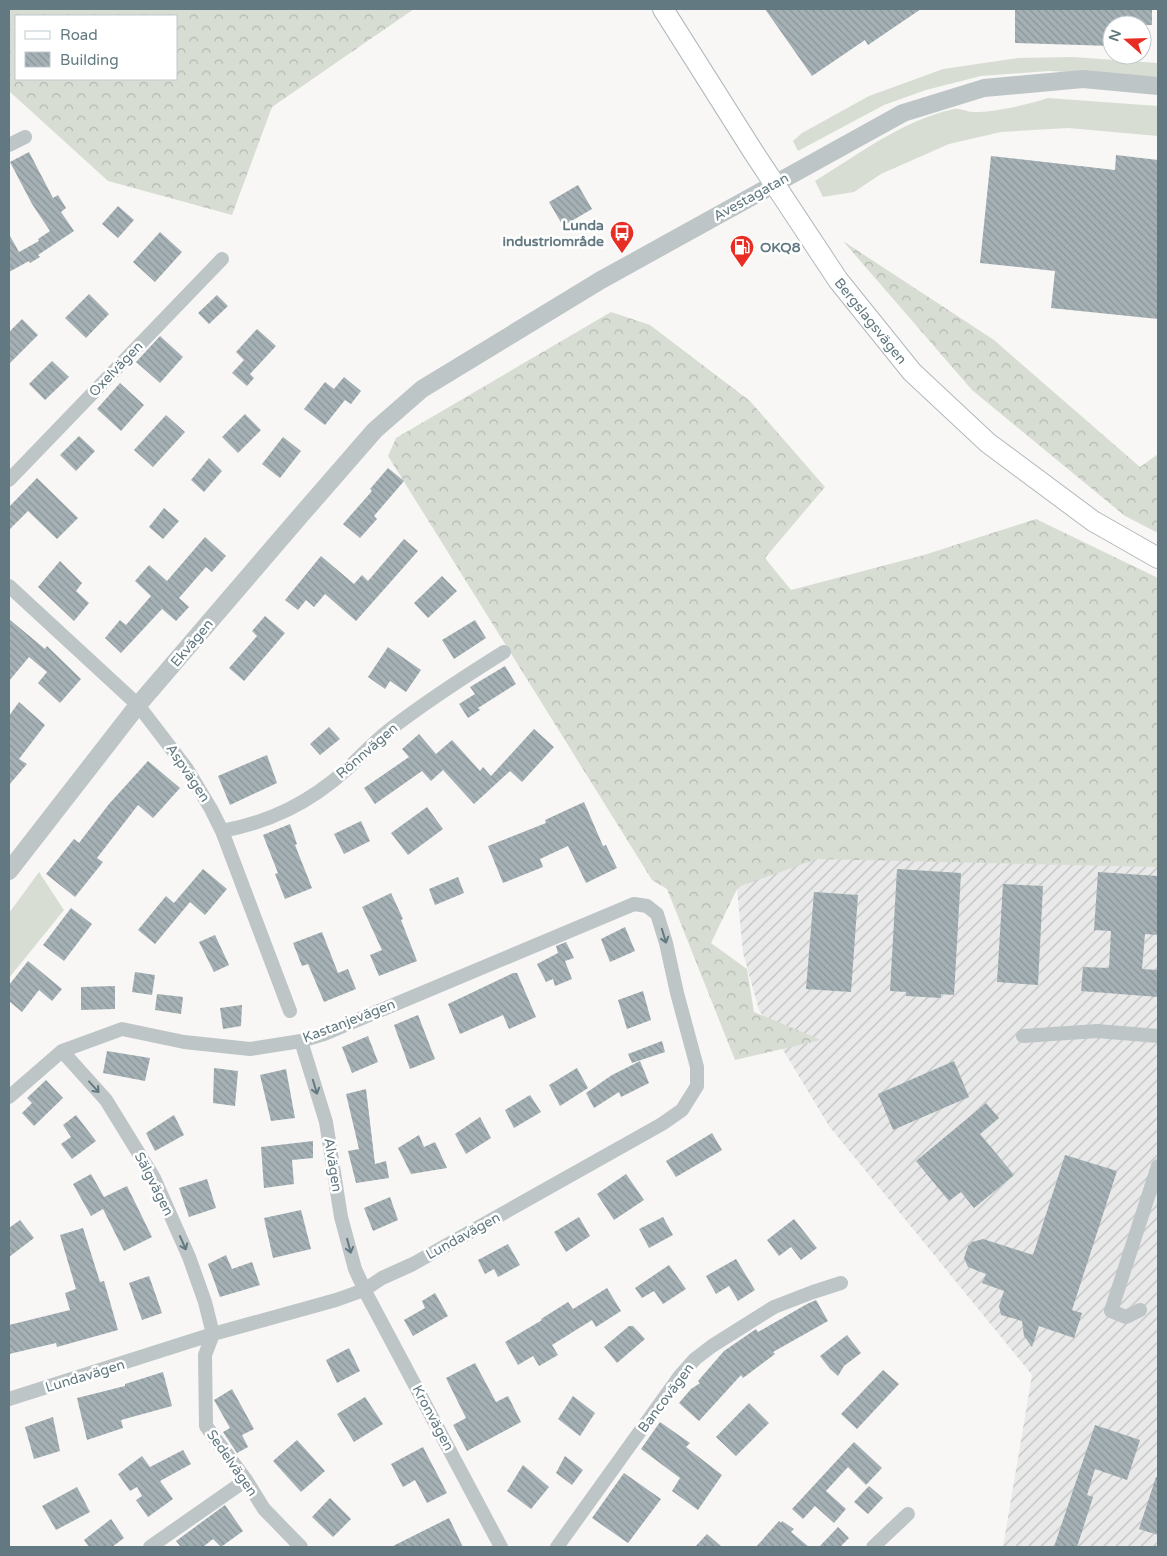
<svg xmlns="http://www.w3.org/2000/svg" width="1167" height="1556" font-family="'Varela Round',sans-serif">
  <defs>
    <pattern id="industrial-furrows" width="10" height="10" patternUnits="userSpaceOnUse" patternTransform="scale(1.25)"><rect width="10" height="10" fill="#e8e9e8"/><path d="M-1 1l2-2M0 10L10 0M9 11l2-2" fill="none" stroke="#bfc2c1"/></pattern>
    <pattern id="forest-crowns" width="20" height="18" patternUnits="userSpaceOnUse" patternTransform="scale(1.25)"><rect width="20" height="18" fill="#d8ddd4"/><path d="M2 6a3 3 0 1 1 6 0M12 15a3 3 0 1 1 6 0" fill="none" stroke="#b3b8b1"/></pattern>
    <pattern id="building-back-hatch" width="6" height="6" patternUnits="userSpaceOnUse" patternTransform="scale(1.25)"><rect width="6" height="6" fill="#a5b1b5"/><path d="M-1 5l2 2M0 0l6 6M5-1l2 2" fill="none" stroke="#8a9599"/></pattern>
  </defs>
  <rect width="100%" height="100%" fill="#f8f7f5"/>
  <path fill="url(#industrial-furrows)" d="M817,853L1158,866V1547H1003L1032,1375L829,1126L759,1010L743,953L736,878Z"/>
  <path fill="#d8ddd4" d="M1073,57L1158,63V77L1049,71L981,76L926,90L884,105L798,151L793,141L802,133L869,96L943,69L1018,58Z
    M1048,98L1158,106V136L1068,128L1001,132L949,144L881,174L854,192L823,197L815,181C859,154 903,120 954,109C960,108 967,112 973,112C995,112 1027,105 1048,98Z
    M39,872L64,910L9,978V913Z"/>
  <path fill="url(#forest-crowns)" fill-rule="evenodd" d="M9,9H414L272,107L232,215L108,181L9,91ZM16,16H176V79H16Z
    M843,241L994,340L1140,467L1158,454V533L1125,516L972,390Z
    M611,312L650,325L750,401L825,487L765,558L791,590L924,555L1036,519L1158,578V867L817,859L738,887L711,943L747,969L754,1012L821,1040L735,1060L667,889L652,880L388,456L396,438Z"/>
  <path fill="url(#building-back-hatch)" d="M765,9H921L868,45L865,40L812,76Z
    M1015,9H1152V25H1112V46L1015,43Z
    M29,152L53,198L58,195L66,208L61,212L74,231L38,255L40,257L30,263L29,261L9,272V234L19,252L39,241L38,239L50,231L32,204L10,162Z
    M1116,155L1158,160V319L1051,308L1055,271L980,263L991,156L1115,170Z
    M578,185L592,209L563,226L549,202Z
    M118,206L134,220L118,238L102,224Z
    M160,232L182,252L155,282L133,262Z
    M89,294L109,314L86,338L65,318Z
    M217,295L228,306L209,324L198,313Z
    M22,319L38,335L9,364V332Z
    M257,329L276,346L250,374L254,378L247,386L232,373L244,360L236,352Z
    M160,336L183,357L160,383L136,362Z
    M52,361L69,377L45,400L29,384Z
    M344,377L361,391L351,404L345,400L325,425L304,409L325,382L334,389Z
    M120,383L144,405L121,431L97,409Z
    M245,414L261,430L238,453L222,437Z
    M166,415L185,432L153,467L134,450Z
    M79,436L95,451L76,471L60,455Z
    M283,437L301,451L280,478L262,464Z
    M209,458L222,471L204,492L191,480Z
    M388,468L404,481L374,516L377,519L360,538L343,524L372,491L370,489Z
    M37,478L78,518L57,539L28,511L9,530V507Z
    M164,508L179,521L163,539L149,527Z
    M205,537L226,556L212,572L206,567L179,598L189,607L176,621L162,609L121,653L105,638L120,620L126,625L151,596L135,581L149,565L167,581Z
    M404,539L418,551L356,621L325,594L314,607L306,600L298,610L285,600L321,556L354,584L362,575L368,581Z
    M60,561L82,583L76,591L89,603L74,621L38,587Z
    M442,576L457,591L428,618L414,603Z
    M265,616L285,633L244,681L229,668L257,636L252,631Z
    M9,619L45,649L47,646L81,679L60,703L38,683L47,672L29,657L9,681Z
    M475,620L486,638L454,659L442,640Z
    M388,647L421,670L406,692L390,681L385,689L368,677Z
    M505,666L516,684L478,708L480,710L468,718L459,704L475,694L470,687Z
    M19,702L45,725L19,759L27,764L9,785V716Z
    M329,727L340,739L320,755L310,744Z
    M534,729L554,747L522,782L510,771L474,804L443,770L431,781L422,771L375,804L364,788L409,757L402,749L419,734L436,754L452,740L480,771L483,767L491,776Z
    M267,755L277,783L230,805L218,776Z
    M148,761L180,788L153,818L138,805L97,858L103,862L75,897L46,874L74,839L79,843L109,804Z
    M584,802L603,846L606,845L617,868L586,883L568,846L540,859L543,867L503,883L488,846L546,823L545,820Z
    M427,807L443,829L408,855L391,833Z
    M361,821L370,841L344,854L334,834Z
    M290,824L297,844L295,845L312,888L285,899L275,874L278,873L263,835Z
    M203,869L227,889L205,915L190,902L155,944L138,930L166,896L174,903Z
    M897,869L961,873L954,995L941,994V998L906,996V992L890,991Z
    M1098,872L1158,876V935L1145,934L1142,969L1158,970V997L1081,991L1083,967L1109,968L1111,931L1094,930Z
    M458,877L464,893L435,905L429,889Z
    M1003,884L1043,886L1038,985L997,982Z
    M814,892L858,895L851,992L806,989Z
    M391,893L403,919L401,920L417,961L379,976L370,955L382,950L362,907Z
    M71,908L92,924L64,961L43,945Z
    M625,927L635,951L610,962L601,939Z
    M322,932L338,973L348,969L356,989L324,1002L308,964L302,966L293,943Z
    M215,935L229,965L214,972L199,942Z
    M566,942L574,958L565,961L572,979L555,986L553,979L546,982L537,964L558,953L556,946Z
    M28,961L62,989L52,1001L39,990L22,1012L9,1001V985Z
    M135,972L155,975L152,995L132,992Z
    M513,973H517L536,1017L509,1029L503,1015L460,1034L448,1004Z
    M115,986V1009L81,1010V987Z
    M643,991L651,1020L627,1029L618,1000Z
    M157,994L183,997L181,1014L155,1010Z
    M242,1005L241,1026L223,1029L220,1008Z
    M418,1015L435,1059L410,1069L394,1025Z
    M368,1036L378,1062L352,1073L342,1047Z
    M662,1041L665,1052L632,1063L628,1054Z
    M107,1051L150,1058L145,1081L103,1073Z
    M640,1061L649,1083L621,1097L619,1092L594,1108L586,1093L612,1075Z
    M954,1061L969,1097L893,1130L878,1094Z
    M214,1068L238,1071L235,1106L213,1103Z
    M577,1068L588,1088L560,1106L549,1085Z
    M286,1069L295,1118L271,1121L260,1075Z
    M46,1080L63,1098L34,1126L22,1113L32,1103L27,1098Z
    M366,1089L375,1164L386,1161L389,1178L356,1183L348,1151L359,1149L346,1094Z
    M530,1095L541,1112L514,1128L505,1110Z
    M986,1103L999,1118L980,1134L1014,1175L974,1208L961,1192L949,1201L916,1161Z
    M76,1115L96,1141L72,1159L61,1144L71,1137L63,1125Z
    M174,1115L184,1135L155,1151L146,1133Z
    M480,1117L491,1138L466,1154L455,1134Z
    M712,1133L722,1150L676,1177L666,1161Z
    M419,1135L424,1147L435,1142L447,1168L411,1174L398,1148Z
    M313,1141V1158L292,1160L294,1184L264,1188L261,1147Z
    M1065,1155L1117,1171L1072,1310L1082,1313L1074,1338L1039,1326L1032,1347L1024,1336L1022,1321L1001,1315L999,1306L1004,1291L982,1283L986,1274L968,1267L964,1258L968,1246L972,1242L983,1239L1033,1255Z
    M91,1174L104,1197L127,1186L152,1237L124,1251L103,1209L91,1216L73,1184Z
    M626,1174L644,1200L614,1220L597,1194Z
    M207,1179L216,1208L189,1217L179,1188Z
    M390,1197L398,1220L373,1231L364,1208Z
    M301,1210L311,1249L273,1258L264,1218Z
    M579,1217L590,1236L566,1252L554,1232Z
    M663,1217L673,1235L649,1248L639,1229Z
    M794,1219L817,1248L801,1260L791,1247L779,1256L767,1240Z
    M20,1220L34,1238L9,1257V1228Z
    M83,1228L100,1282L104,1281L118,1330L57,1347L56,1343L9,1354V1325L70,1310L65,1293L76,1289L60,1235Z
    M508,1244L520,1265L498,1277L494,1269L485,1274L478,1260Z
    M226,1255L232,1269L252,1262L260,1285L220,1297L208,1264Z
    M736,1259L755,1290L738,1301L729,1286L716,1294L706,1276Z
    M669,1265L686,1289L663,1304L654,1291L642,1298L635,1288Z
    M149,1276L162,1313L142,1320L129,1283Z
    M607,1288L621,1311L596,1327L592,1320L552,1345L558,1355L539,1366L533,1356L518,1365L505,1342L542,1320L541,1319L568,1302L573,1309Z
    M435,1293L448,1316L413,1336L404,1320L425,1308L422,1301Z
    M816,1300L828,1321L773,1352L775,1354L743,1378L741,1375L699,1421L679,1403L691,1389L700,1383L698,1381L724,1351L756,1329L758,1332L807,1304Z
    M629,1326H633L645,1339L617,1363L604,1347Z
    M847,1335L861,1353L844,1366L838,1376L830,1369L820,1356Z
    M349,1348L360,1371L337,1383L326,1360Z
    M475,1363L496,1402L508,1396L521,1422L467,1451L453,1425L466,1418L446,1378Z
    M883,1370L899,1384L857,1429L841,1414Z
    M163,1372L172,1406L121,1420L123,1428L87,1440L77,1398L125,1386V1384Z
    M232,1389L254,1429L242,1435L248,1447L237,1453L223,1432L230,1428L214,1400Z
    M573,1396L595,1413L580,1436L558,1419Z
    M365,1397L383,1424L354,1442L337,1414Z
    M749,1403L769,1423L736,1456L716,1437Z
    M53,1417L60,1451L34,1459L25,1427Z
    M660,1422L690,1443L686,1447L722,1475L698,1510L672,1491L680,1478L641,1449Z
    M1095,1425L1140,1440L1127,1480L1095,1469L1087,1495L1093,1497L1077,1547H1054Z
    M297,1440L325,1471L301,1492L273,1461Z
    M854,1442L882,1468L866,1485L848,1467L826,1491L846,1509L834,1523L815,1506L803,1519L792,1509Z
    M423,1447L447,1493L427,1503L415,1480L403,1487L391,1464Z
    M183,1450L191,1464L160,1481L173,1499L148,1517L136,1500L142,1496L137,1487L130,1491L118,1474L142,1456L150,1467Z
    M565,1456L583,1470L572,1485L556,1473Z
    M523,1465L549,1487L531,1509L507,1491Z
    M624,1473L661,1499L628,1543L592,1518Z
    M1156,1477H1158V1535L1139,1529Z
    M869,1486L883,1498L868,1514L854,1502Z
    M77,1487L90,1512L56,1530L42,1506Z
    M330,1498L351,1519L333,1537L312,1517Z
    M225,1505L243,1531L221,1547L213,1539L203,1547H181L176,1541Z
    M449,1518L463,1547H391Z
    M111,1519L124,1538L112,1547H89L84,1540Z
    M779,1521L781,1523L782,1521L794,1529L791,1532L809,1547H756Z
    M838,1527L849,1538L840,1547H819Z
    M707,1534L722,1547H695Z"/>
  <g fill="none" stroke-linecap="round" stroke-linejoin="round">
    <defs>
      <g id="secondary">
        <path id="s1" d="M663,9L754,153L838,280L912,372L988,443L1093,521L1158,558"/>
      </g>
    </defs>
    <use href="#secondary" stroke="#b0b9bc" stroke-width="22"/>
    <path stroke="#bec5c7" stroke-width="14" d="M9,145L25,137
      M9,480L222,259
      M9,586L138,705L187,769L211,809L222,831L290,1011
      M222,831C270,822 309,803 346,770C360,757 373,743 388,731C425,702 464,677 504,652
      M1023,1036L1097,1031L1158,1036
      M301,1041L326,1122L341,1217L355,1269L367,1295L501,1547
      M62,1051L106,1100L154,1178L189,1257L205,1302L213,1334L205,1355L206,1426L246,1480L264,1509L301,1547
      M9,1097L62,1051L122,1029L184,1042L250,1049L301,1041L324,1034L634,904L647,906L657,914L666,943L677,993L697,1067V1086L682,1110L662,1124L413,1264L382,1278L364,1290L336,1300L213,1334L9,1399
      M1140,1310L1126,1317L1111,1311L1158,1166
      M150,1547L246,1480
      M557,1547L679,1377L695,1359L712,1346L774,1307L813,1292L841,1283
      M873,1547L908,1514"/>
    <path stroke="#bec5c7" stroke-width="18" d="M9,871L138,705L301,515L375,430L422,389L601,280L903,113L984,88L1083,79L1158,86"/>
    <use href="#secondary" stroke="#fff" stroke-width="20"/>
  </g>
  <defs><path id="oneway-shaft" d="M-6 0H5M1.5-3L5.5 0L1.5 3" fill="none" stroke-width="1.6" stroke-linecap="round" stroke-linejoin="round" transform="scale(1.25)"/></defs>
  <g stroke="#627981">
    <use href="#oneway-shaft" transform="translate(664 936) rotate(73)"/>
    <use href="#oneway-shaft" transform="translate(94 1087) rotate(48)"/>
    <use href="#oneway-shaft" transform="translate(315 1087) rotate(73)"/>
    <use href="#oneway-shaft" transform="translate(183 1243) rotate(66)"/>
    <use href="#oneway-shaft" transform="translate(349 1246) rotate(75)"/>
  </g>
  <defs>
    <symbol id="bus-pin" viewBox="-11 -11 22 30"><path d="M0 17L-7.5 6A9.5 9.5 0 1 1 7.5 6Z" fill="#e82e24" stroke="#fff"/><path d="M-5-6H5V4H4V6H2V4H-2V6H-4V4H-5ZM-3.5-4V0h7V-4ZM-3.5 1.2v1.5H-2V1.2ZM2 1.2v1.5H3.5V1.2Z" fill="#fff"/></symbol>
    <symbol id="fuel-pin" viewBox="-11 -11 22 30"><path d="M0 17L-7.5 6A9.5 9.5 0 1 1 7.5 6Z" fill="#e82e24" stroke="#fff"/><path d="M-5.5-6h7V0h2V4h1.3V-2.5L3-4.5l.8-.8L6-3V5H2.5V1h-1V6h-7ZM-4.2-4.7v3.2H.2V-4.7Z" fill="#fff"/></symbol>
  </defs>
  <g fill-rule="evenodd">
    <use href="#bus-pin" x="608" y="219" width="28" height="38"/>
    <use href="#fuel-pin" x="728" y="233" width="28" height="38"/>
  </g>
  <g text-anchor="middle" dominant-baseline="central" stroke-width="5" stroke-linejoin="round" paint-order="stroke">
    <g font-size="14" fill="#627981" stroke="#fff">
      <text transform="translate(751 197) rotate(-29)">Avestagatan</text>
      <text stroke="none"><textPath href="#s1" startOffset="375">Bergslagsvägen</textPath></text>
      <text transform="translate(116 369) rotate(-46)">Oxelvägen</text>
      <text transform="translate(192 643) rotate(-50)">Ekvägen</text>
      <text transform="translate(367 751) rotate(-41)">Rönnvägen</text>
      <text transform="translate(188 773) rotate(56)">Aspvägen</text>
      <text transform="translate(349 1021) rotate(-21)">Kastanjevägen</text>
      <text transform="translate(333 1165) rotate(81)">Alvägen</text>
      <text transform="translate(154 1184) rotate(63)">Sälgvägen</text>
      <text transform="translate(463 1236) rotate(-29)">Lundavägen</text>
      <text transform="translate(85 1376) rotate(-17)">Lundavägen</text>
      <text transform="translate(666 1398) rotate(-53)">Bancovägen</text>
      <text transform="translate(433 1418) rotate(62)">Kronvägen</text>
      <text transform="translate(232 1463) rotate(55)">Sedelvägen</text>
    </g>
    <g font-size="14" font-weight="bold" fill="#627981" stroke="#fff" text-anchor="end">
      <text x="604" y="225">Lunda<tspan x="604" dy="16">industriområde</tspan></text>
      <text x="760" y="247" text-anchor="start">OKQ8</text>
    </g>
  </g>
  <rect width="1167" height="1556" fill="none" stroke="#627981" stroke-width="20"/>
  <rect x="15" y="15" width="162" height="65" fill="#ffffff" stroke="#c0c9cd"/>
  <rect x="25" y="31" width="25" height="8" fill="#ffffff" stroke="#c0c9cd"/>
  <text x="60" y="40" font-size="15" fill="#627981">Road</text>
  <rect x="25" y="52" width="25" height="15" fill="url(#building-back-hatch)" stroke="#c0c9cd"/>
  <text x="60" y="65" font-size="15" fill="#627981">Building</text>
  <g transform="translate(1127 40) rotate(290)"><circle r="24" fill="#ffffff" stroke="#c0c9cd"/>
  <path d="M0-4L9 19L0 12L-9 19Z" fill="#e82e24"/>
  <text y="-8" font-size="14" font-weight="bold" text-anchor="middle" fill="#627981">N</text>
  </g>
</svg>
